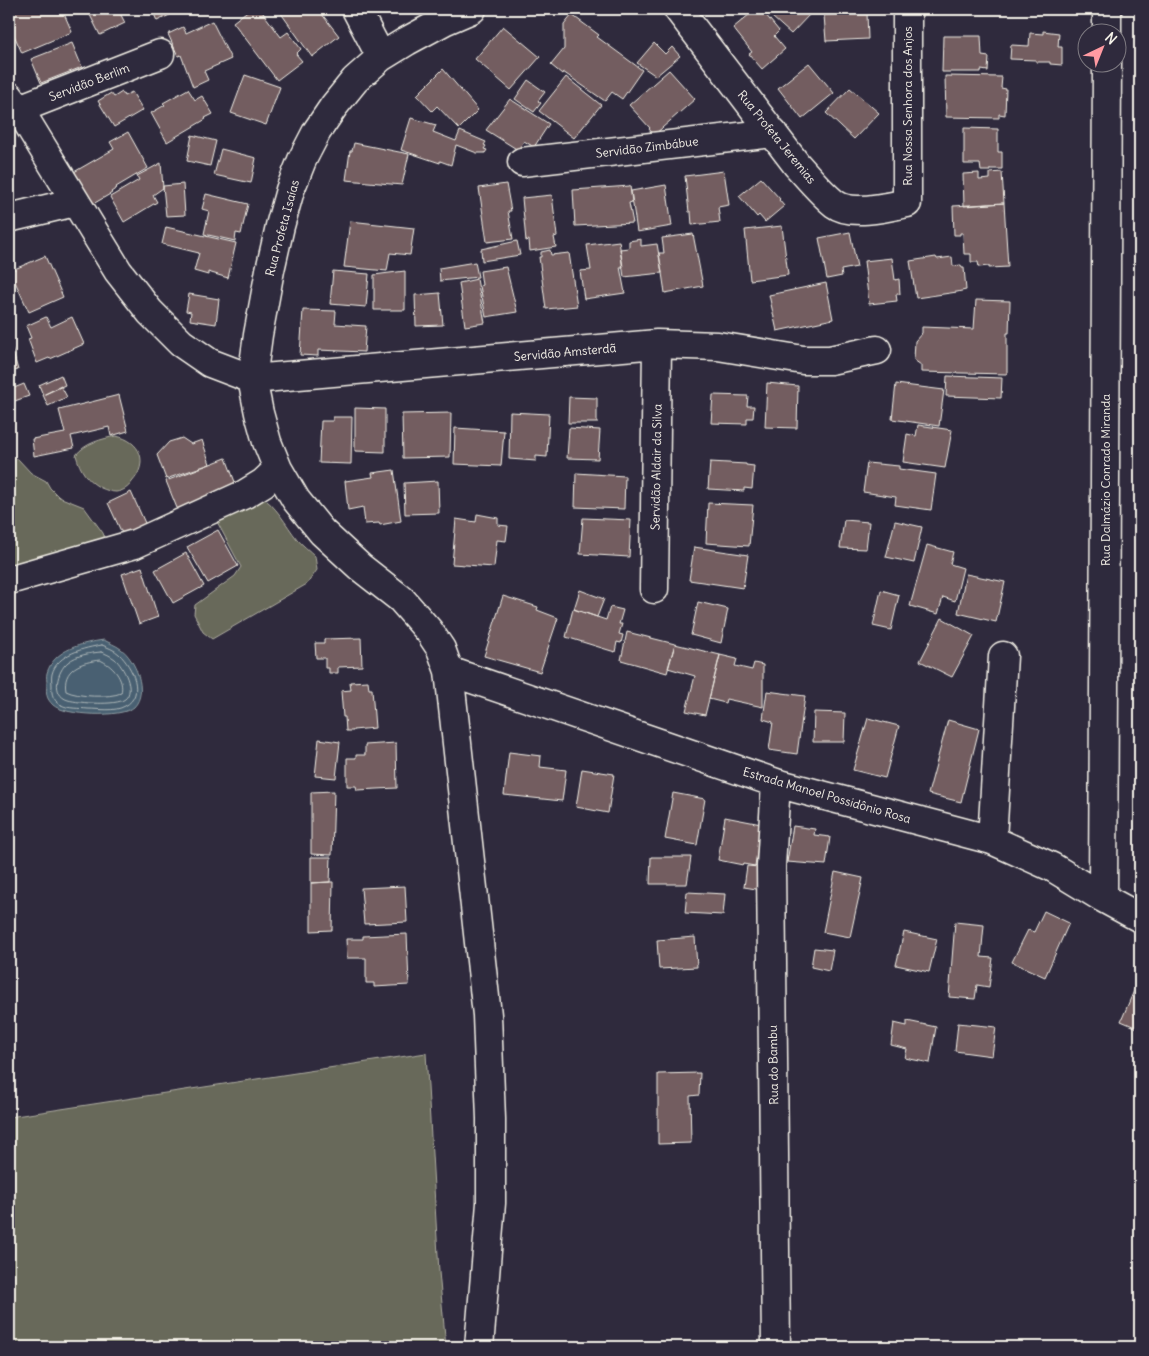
<svg xmlns="http://www.w3.org/2000/svg" width="1149" height="1356" font-family="Delius,sans-serif">
  <rect width="100%" height="100%" fill="#2f2a3d"/>
  <filter id="ink" filterUnits="userSpaceOnUse"><feTurbulence type="fractalNoise" baseFrequency=".02" numOctaves="2"/><feDisplacementMap in="SourceGraphic" scale="10" xChannelSelector="R" yChannelSelector="G"/><feConvolveMatrix kernelMatrix="1 2 1 2 8 2 1 2 1" color-interpolation-filters="sRGB"/></filter>
  <g filter="url(#ink)">
    <path fill="#68695a" stroke="#aeada1" d="M116,436C141,441 149,463 132,482C128,488 123,491 116,492C111,492 106,490 101,488C87,481 80,470 76,455C85,443 102,439 116,436Z
      M9,458L18,459L31,473L46,481L50,488L59,497L84,507L103,533L105,539L9,569Z
      M260,496C276,505 286,525 297,539C302,545 309,550 315,556L317,570L307,584L212,639L203,632L194,614L195,605L235,576L241,567L214,516Z
      M426,1053L439,1272L446,1347H9V1117Z"/>
    <path fill="#486172" stroke="#8d9ba1" d="M104,640C109,643 116,645 121,649C135,659 149,692 134,707C122,718 65,716 53,705C46,698 46,694 47,684C47,681 46,676 47,673C54,649 83,643 104,640Z"/>
    <g fill="none" stroke-linecap="round" stroke-linejoin="round">
      <path stroke="#afb7b9" stroke-width="1" d="M102,645C107,647 115,650 119,654C132,666 146,695 125,706C115,712 99,709 88,709C79,708 69,709 61,705C53,700 51,694 52,686C52,682 51,678 52,674C57,654 84,648 102,645Z
        M101,652C105,653 111,656 115,659C123,666 136,690 125,699C116,706 79,703 68,700C51,695 57,671 68,662C77,655 90,653 101,652Z
        M100,660C112,665 125,679 121,693C110,698 77,697 66,691C62,669 81,662 100,660Z"/>
    </g>
    <path fill="#735d61" stroke="#f4f1e8" d="M9,9H62L72,32L22,53L9,24Z
      M87,9H115V10L118,9L125,23L100,35Z
      M152,9H182L157,21Z
      M250,9H260L281,37L288,32L301,49L296,54L302,61L277,80L233,22Z
      M278,9H326L321,13L339,36L312,57Z
      M756,9H761L779,31L774,36L785,49L762,69L749,54L752,52L733,28Z
      M779,9H805L810,14L791,34L772,17Z
      M867,13L868,39L826,41L824,15Z
      M572,15L599,35L597,37L642,70L622,99L612,92L605,101L563,72L562,74L551,65L564,49V25Z
      M212,21L231,59L204,71L208,80L193,87L181,55L178,56L168,34L183,27L186,33Z
      M503,26L540,57L511,90L475,59Z
      M1043,31L1059,33L1058,47H1062V65L1050,64V62H1036V60L1010,59L1011,45L1029,46L1030,33L1043,34Z
      M943,36H981L982,56L989,57L988,71L981,70V72H942Z
      M72,43L82,67L41,83L31,59Z
      M654,43L665,54L672,47L680,56L656,76L637,63Z
      M809,63L834,93L802,119L778,88Z
      M443,69L478,110L459,129L437,106L432,111L417,95Z
      M669,70L695,99L654,135L649,129L650,128L629,105Z
      M245,75L280,87L266,125L231,113Z
      M945,76L1002,77L1001,88L1006,89L1005,115L999,114V118L946,117Z
      M566,77L601,105L574,138L539,111Z
      M528,80L545,92L538,101L541,103L534,112L515,99Z
      M850,88L879,113L854,139L826,113Z
      M188,89L195,100L202,96L213,114L205,118L206,119L167,142L151,113L165,105L163,103Z
      M122,92L124,96L132,92L143,110L114,127L98,101L111,93L114,97Z
      M510,99L549,124L534,147L524,141L518,150L486,130Z
      M411,118L436,125L433,132L456,141L460,131L486,142L484,145L486,146L484,149L487,150L485,153H477L456,145L451,165L440,161V163L401,150Z
      M964,128L998,129V152H1002V169H990V171H981L980,164H964Z
      M128,132L148,168L116,187L117,188L111,192L112,193L93,204L74,172L114,149L110,142Z
      M192,135L216,141L210,166L187,161Z
      M354,143L409,154L402,185L346,180L350,151H352Z
      M221,149L256,158L251,183L214,175Z
      M161,163L163,188L153,195L157,202L124,222L110,197L139,180L137,176Z
      M724,171L729,205L718,207L720,222L692,225L691,212H689L685,176Z
      M1002,172L1004,203L964,206L963,174L979,173V180L990,179V173Z
      M761,178L780,199L779,200L784,206L765,222L759,215L757,217L739,196Z
      M183,184L185,215L166,216L163,186Z
      M506,184L511,211H508L513,239L487,242L479,188Z
      M666,185L672,226L637,232L631,191Z
      M630,186L632,202L629,203L633,223L575,226L573,190Z
      M206,194L248,204L241,234L236,233L235,241L204,234L209,211L202,209Z
      M552,195L557,236L554,237L556,247L530,251L529,240L526,241L522,198Z
      M1004,203L1008,267L989,268V266L979,267L978,262H971V254H964L963,233H960V235H954L953,206Z
      M350,221L414,228L410,255L390,253L387,271L344,267Z
      M782,226L788,275L750,280L745,230Z
      M166,227L236,243L228,278L208,272V275L194,271L199,253L162,244Z
      M850,232L857,267L841,270L842,276L827,279L819,238Z
      M693,234L703,286L665,293L659,253H664L662,238Z
      M641,239V246L657,244L662,273L624,277L620,249L629,248V241Z
      M517,241L520,255L482,261L481,249Z
      M619,241L623,267H620L625,293L584,299L580,271L591,270L587,245Z
      M550,250L551,255L569,253L577,306L546,309L539,257H541V252Z
      M45,256L63,297L29,312L10,271Z
      M936,257L937,259L952,257L953,266L961,265L962,268H964L966,290L957,292L916,298L910,261Z
      M892,258L895,280L899,279L900,294H896L897,301L869,304L864,261Z
      M475,262L478,277L440,281L439,268Z
      M506,267L517,312L486,317L480,286L482,285L480,271Z
      M333,271L369,274L366,307L330,304Z
      M405,271V310H374V275Z
      M477,279L485,323L465,326L459,283Z
      M826,283L833,319L777,331L769,295Z
      M440,293L443,325L416,326L415,295Z
      M189,294L219,299L216,324L190,320L191,312L186,311Z
      M976,300L1010,301L1009,333H1007V374L921,372V365L914,360L915,341L922,333V327L974,329Z
      M303,310L336,311L335,324L366,326L364,352L318,350V356L300,355Z
      M46,317L51,327L72,317L84,344L50,359L49,358L37,363L28,339L31,338L26,326Z
      M9,339L18,370L9,372Z
      M61,375L65,385L43,395L39,385Z
      M947,376L1002,378L1001,398L946,396Z
      M767,383L798,386L797,428L765,427Z
      M24,384L29,396L9,403V390Z
      M896,384L944,390L939,426L892,419Z
      M61,386L67,397L48,406L43,395Z
      M119,395L128,431L111,436L109,427L71,436L74,448L34,456L32,439L65,433L59,410Z
      M713,395L748,396L747,406H754L753,418H747V424L711,423Z
      M569,397L597,398V423H568Z
      M355,408L385,409V452L355,451Z
      M510,412L549,414L547,457L536,456V461L509,459Z
      M451,413L450,457L403,458L402,414Z
      M333,417H352L351,464L319,463L321,421H333Z
      M918,425L952,430L945,468L903,462L907,434L916,436Z
      M455,428L504,431L501,466L454,464Z
      M569,428L600,430L598,459L567,458Z
      M182,438L191,444L202,440L210,464L166,479L157,455L169,442Z
      M226,458L238,490L179,513L166,481Z
      M710,462L746,464V465L754,466L752,489L744,488V491L708,489Z
      M867,463L899,466V469L936,474L931,510L895,505L896,497L863,492Z
      M394,470L401,521L380,525L379,523L365,524L363,507L348,510L345,481L373,477L372,473Z
      M576,473L625,476L624,509L575,507Z
      M438,481L439,513L405,514L404,483Z
      M131,492L149,532L126,542L108,503Z
      M708,503L753,505L749,546L706,543Z
      M477,514L498,518V525L508,526L506,541L497,540L494,567L452,564L456,519L476,522Z
      M583,518L631,520L629,557L580,554Z
      M844,520L869,522L866,549L840,548Z
      M895,521L922,527L914,563L886,557Z
      M218,530L238,566L208,583L187,547Z
      M927,545L953,552L950,564L963,568L955,601L943,597L938,614L910,606Z
      M694,547L748,555L743,588L689,580Z
      M186,553L204,586L173,603L155,570Z
      M142,567L158,617L139,624L122,574Z
      M966,574L1005,582L996,622L958,613Z
      M580,590L604,599L597,617L574,609Z
      M881,590L899,595L891,630L873,626Z
      M503,596L538,607L537,610L558,618L540,672L484,656Z
      M698,602L728,609L721,643L691,635Z
      M610,607L623,610L619,624H622L619,634L623,635L621,643L617,642L615,652L566,637L573,609L606,620Z
      M942,618L974,636L952,677L920,661Z
      M627,632L675,644L667,673L621,660Z
      M361,638L362,666L338,667V673H329V668H325V658H316L315,643H324V639Z
      M675,644L720,655L705,715L686,711L695,676L668,668Z
      M720,655L737,659L735,666L752,670L754,663L763,665V707L726,699L725,703L709,699Z
      M368,681L369,689H372L375,728L353,730V731H346L345,717H343L341,691L351,690L350,682Z
      M767,691L805,696L797,754L769,750L773,722L763,719Z
      M814,712L845,713L844,742H813Z
      M868,718L899,726L885,778L853,770Z
      M948,720L979,729L961,802L928,794Z
      M319,739L340,742L336,778L315,776Z
      M396,743L397,788L357,790L356,786H347V758H356V755H365V745Z
      M509,752L541,756L540,767L566,770L562,801L504,795Z
      M582,769L614,774L608,813L576,807Z
      M334,791L332,855L311,854V792Z
      M673,793L705,799L697,845L665,839Z
      M725,817L761,824L755,866L743,864V865L718,860Z
      M793,826L815,829L814,835L830,837L826,865L787,862Z
      M311,857H331L330,882L311,883Z
      M651,857H691L687,884H650Z
      M747,866L759,867L756,889L744,887Z
      M835,872L863,878L850,937L823,932Z
      M330,882H333L332,930L311,931V883Z
      M405,886L407,922L364,924L361,888Z
      M687,892L725,894L723,915L685,913Z
      M1044,911L1069,923L1045,977L1012,962L1028,930L1034,932Z
      M955,922L984,925L981,957L993,958L989,987L977,985L975,999L949,997Z
      M904,932L937,939L929,972L896,965Z
      M407,934L409,985L374,987V983H366V958H347L346,939H363V936Z
      M695,937L697,967L659,969L657,940Z
      M814,948L833,950L829,971L811,967Z
      M1136,986L1140,988V1029L1121,1021Z
      M907,1021L936,1027L930,1063L905,1058L907,1049L891,1045L894,1023L907,1026Z
      M958,1023L996,1027L992,1056L955,1051Z
      M700,1073L699,1095L690,1096L691,1143L658,1144V1074Z"/>
    <g fill="none" stroke-linecap="round" stroke-linejoin="round">
      <defs>
        <path id="minor" d="M356,9L381,57
          M472,9L444,21L407,41L381,57L355,80L334,106L317,131L302,160L290,190L280,226L270,270L258,335L252,379L259,413L267,442L278,469L296,500L322,532L360,567L401,599L429,631L441,649L449,671L487,1015L491,1119V1203L479,1347
          M678,9L797,165C809,178 821,193 835,204C851,216 888,207 907,203V9
          M1107,32V9
          M9,96L19,109L118,271L150,312L181,343L210,363L252,379L657,344L718,346L803,360H830L877,350
          M19,109L160,54
          M522,162L773,133
          M9,218L75,202
          M9,580L135,544L245,494L263,483L278,469
          M654,589L657,344
          M449,671L776,783L992,840L1052,867L1103,898L1140,918
          M992,840L1003,656
          M1103,898L1107,62
          M776,1347L771,866L776,783"/>
      </defs>
      <use href="#minor" stroke="#f4f1e8" stroke-width="31"/>
      <use href="#minor" stroke="#2f2a3d" stroke-width="28"/>
    </g>
  </g>
  <g text-anchor="middle" dominant-baseline="central" stroke-width="4" stroke-linejoin="round" paint-order="stroke">
    <g font-size="12" fill="#f4f1e8" stroke="#2f2a3d">
      <text transform="translate(89 82) rotate(-21)">Servidão Berlim</text>
      <text transform="translate(907 106) rotate(-90)">Rua Nossa Senhora dos Anjos</text>
      <text transform="translate(777 137) rotate(51)">Rua Profeta Jeremias</text>
      <text transform="translate(647 147) rotate(-7)">Servidão Zimbábue</text>
      <text transform="translate(282 228) rotate(-75)">Rua Profeta Isaías</text>
      <text transform="translate(565 352) rotate(-5)">Servidão Amsterdã</text>
      <text transform="translate(656 467) rotate(-89)">Servidão Aldair da Silva</text>
      <text transform="translate(1105 480) rotate(-90)">Rua Dalmázio Conrado Miranda</text>
      <text transform="translate(827 795) rotate(16)">Estrada Manoel Possidônio Rosa</text>
      <text transform="translate(773 1065) rotate(-91)">Rua do Bambu</text>
    </g>
  </g>
  <rect width="1149" height="1356" fill="none" stroke="#2f2a3d" stroke-width="30"/>
  <rect x="15" y="15" width="1119" height="1326" fill="none" stroke="#f4f1e8" stroke-width="2" filter="url(#ink)"/>
  <g transform="translate(1102 48) rotate(43)"><circle r="24" fill="#2f2a3d" stroke="#7e7a81"/>
  <path d="M0-4L9 19L0 12L-9 19Z" fill="#ff9aa2"/>
  <text y="-8" font-size="14" font-weight="bold" text-anchor="middle" fill="#f4f1e8">N</text>
  </g>
</svg>
